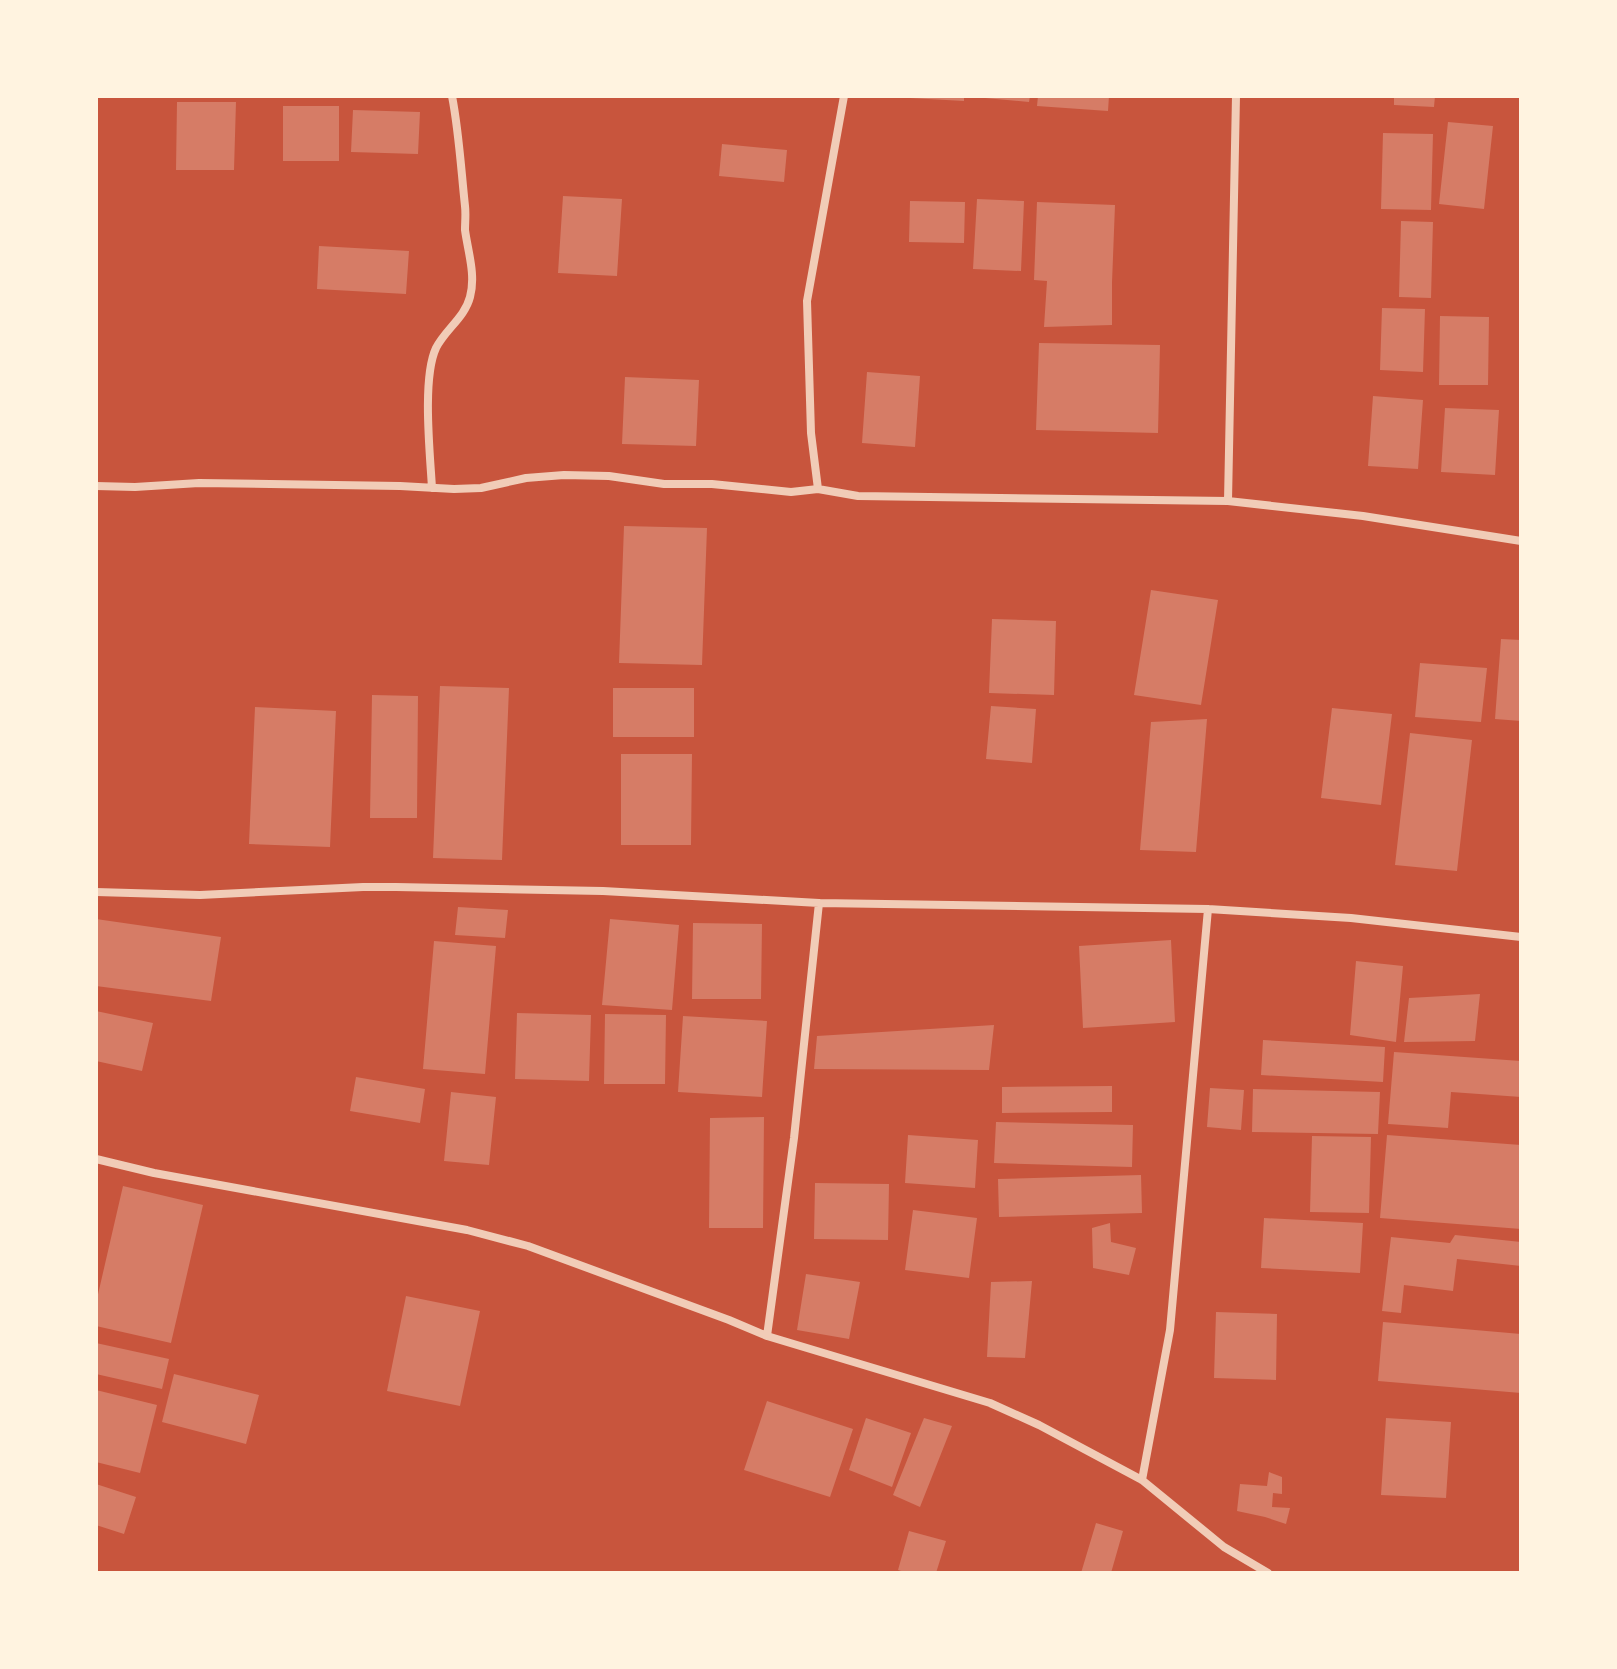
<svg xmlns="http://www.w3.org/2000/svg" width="1617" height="1669" font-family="Raleway,sans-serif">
  <rect width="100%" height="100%" fill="#c8553d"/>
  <path fill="#d67c66" d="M910,96H964V101L910,98Z
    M985,96H1030L1029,102L985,98Z
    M1038,96H1109L1108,111L1037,106Z
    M1394,96H1435L1434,107L1394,105Z
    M177,102H236L234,170H176Z
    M283,106H339V161H283Z
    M353,110L420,112L418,154L351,152Z
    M1448,122L1493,126L1484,209L1439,204Z
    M1383,133L1433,134L1431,210L1381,209Z
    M722,144L787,150L784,182L719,176Z
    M563,196L622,199L617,276L558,273Z
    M977,199L1024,201L1021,271L973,269Z
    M910,201L965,202L964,243L909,242Z
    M1037,202L1115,205L1112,283V325L1044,327L1047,281L1034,280Z
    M1401,221L1433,222L1431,298L1399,297Z
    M319,246L409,251L406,294L317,289Z
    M1382,308L1425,309L1423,372L1380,370Z
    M1440,316L1489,317L1488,385H1439Z
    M1039,343L1160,345L1158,433L1036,430Z
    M867,372L920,376L915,447L862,443Z
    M625,377L699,380L696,446L622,444Z
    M1373,396L1423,400L1418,469L1368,466Z
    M1445,408L1499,410L1495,475L1441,472Z
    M624,526L707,528L702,665L619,663Z
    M1151,590L1218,600L1201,705L1134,695Z
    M992,619L1056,621L1054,695L989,693Z
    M1501,639L1521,640V721L1495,719Z
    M1420,663L1487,668L1481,722L1415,717Z
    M440,686L509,688L502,860L433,858Z
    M613,688H694V737H613Z
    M372,695L418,696L417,818H370Z
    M991,706L1036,709L1032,763L986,759Z
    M255,707L336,711L330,847L249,844Z
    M1332,708L1392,714L1381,805L1321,798Z
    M1207,719L1196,852L1140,850L1151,722Z
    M1410,733L1472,740L1457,871L1395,865Z
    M621,754H692L691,845H621Z
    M458,907L508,910L505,938L455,935Z
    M96,919L221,937L211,1001L96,986Z
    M610,919L679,925L672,1010L602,1005Z
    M693,923L762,924L761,999H692Z
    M1171,940L1175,1022L1083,1028L1079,946Z
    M434,941L496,946L485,1074L423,1069Z
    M1356,961L1403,966L1396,1042L1350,1035Z
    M1480,994L1475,1041L1404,1042L1409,998Z
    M96,1011L153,1023L142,1071L96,1061Z
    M517,1013L591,1015L589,1081L515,1079Z
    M605,1014L666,1015L665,1084H604Z
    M683,1016L767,1021L762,1097L678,1092Z
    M994,1025L989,1070L814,1069L817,1036Z
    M1263,1040L1385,1047L1383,1082L1261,1075Z
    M1394,1052L1521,1061V1097L1451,1092L1448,1128L1388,1124Z
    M356,1077L425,1089L420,1123L350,1111Z
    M1112,1086V1112L1002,1113V1087Z
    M1210,1088L1244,1090L1241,1130L1207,1127Z
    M1253,1089L1380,1092L1378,1134L1252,1132Z
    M451,1092L496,1097L489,1165L444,1161Z
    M764,1117L763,1228H709L710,1118Z
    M996,1122L1133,1125L1132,1167L994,1163Z
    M908,1135L978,1140L975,1188L905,1183Z
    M1387,1135L1521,1145V1229L1380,1218Z
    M1312,1136L1371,1137L1369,1213L1310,1212Z
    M1141,1175L1142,1213L999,1217L998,1179Z
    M815,1183L889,1184L888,1240L814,1239Z
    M123,1186L203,1205L171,1343L96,1326V1303Z
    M913,1210L977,1218L969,1278L905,1270Z
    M1264,1218L1363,1223L1360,1273L1261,1268Z
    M1110,1223L1111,1242L1136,1248L1129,1275L1093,1268L1092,1228Z
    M1455,1235L1521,1242V1266L1457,1259L1453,1291L1404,1285L1401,1313L1382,1311L1391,1237L1450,1243Z
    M806,1274L860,1282L849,1339L797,1330Z
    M1032,1281L1025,1358L987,1357L991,1282Z
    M406,1296L480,1311L460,1406L387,1391Z
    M1216,1312L1277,1314L1276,1380L1214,1378Z
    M1383,1322L1521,1334V1393L1378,1381Z
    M96,1343L169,1359L162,1389L96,1374Z
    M174,1374L259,1395L246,1444L162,1422Z
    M96,1390L157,1405L140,1473L96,1462Z
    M767,1401L853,1429L830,1497L744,1470Z
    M866,1418L911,1433L892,1487L849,1470Z
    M924,1418L952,1426L920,1507L893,1495Z
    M1386,1418L1451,1422L1446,1498L1381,1495Z
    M1269,1472L1282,1477V1494L1273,1493L1272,1507L1290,1508L1286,1524L1265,1517L1237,1511L1240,1484L1267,1486Z
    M96,1484L136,1497L124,1534L96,1525Z
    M1096,1523L1123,1531L1111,1573H1081Z
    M909,1531L946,1541L936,1573H908L898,1570Z"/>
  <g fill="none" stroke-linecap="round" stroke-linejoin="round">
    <path stroke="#f1ccb7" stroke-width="8" d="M844,96L807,301L811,433L818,489L858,496L1228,501L1363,516L1521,541
      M96,486L135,487L199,483L400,486L454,489L481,488L526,478L564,475L609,476L664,484H712L791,492L818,489
      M432,488C430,453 422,378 436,348C445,330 465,317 470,297C476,275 468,252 465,230C465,222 466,214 465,206C461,169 459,132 452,96
      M1228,501L1236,96
      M96,892L200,895L363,887H396L603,891L819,903L1208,909L1351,918L1521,937
      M96,1159L154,1173L467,1230L528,1246L729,1320L767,1336L990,1403L1039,1425L1142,1480L1224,1547L1268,1573
      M767,1336L794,1138L819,903
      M1142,1480L1170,1330L1208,909"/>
  </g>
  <rect width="1617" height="1669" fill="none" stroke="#fff3e0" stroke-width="196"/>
</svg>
